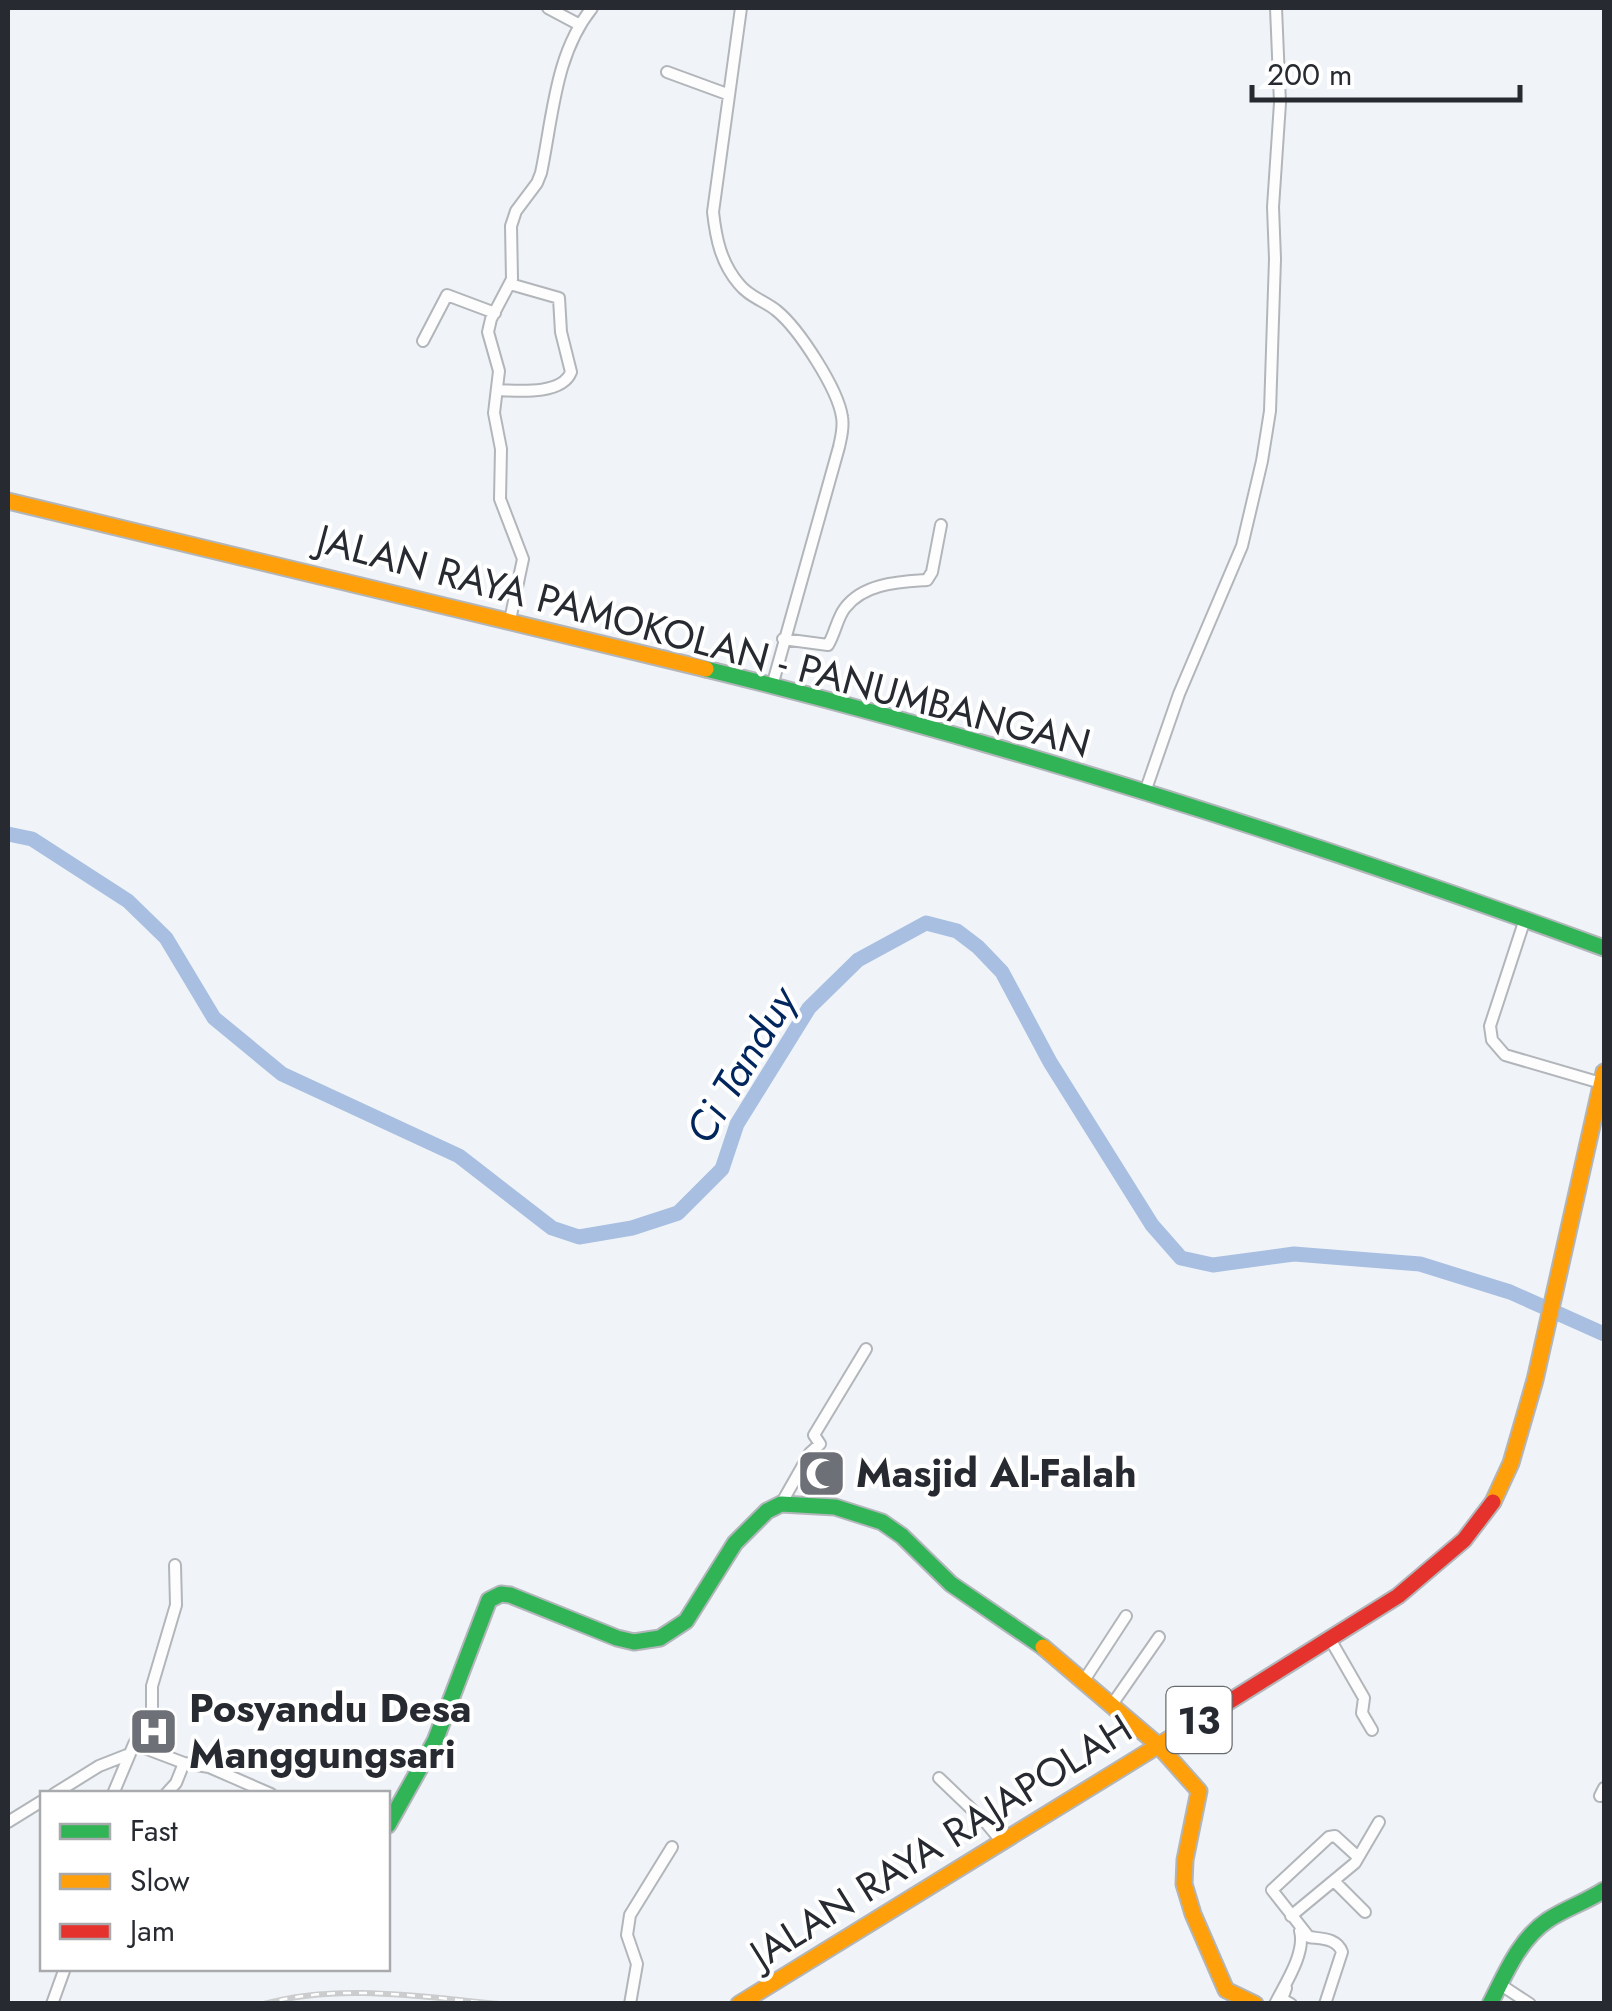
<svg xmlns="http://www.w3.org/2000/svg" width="1612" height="2011" font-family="Jost,sans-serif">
  <rect width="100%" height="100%" fill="#f0f4f8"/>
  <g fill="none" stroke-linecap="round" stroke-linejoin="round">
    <path stroke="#a8bfe1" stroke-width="15" d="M8,834L32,839L128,901L166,938L214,1018L282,1074L459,1156L552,1228L579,1237L632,1228L678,1213L722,1169L737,1124L809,1008L858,960L926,923L957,931L978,947L1002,972L1050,1062L1152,1225L1181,1258L1213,1265L1294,1254L1420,1264L1510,1292L1604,1334"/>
    <defs>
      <path id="street" d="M548,8L580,25
        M741,8L713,212C716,239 721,263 739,284C749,297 765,301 777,311C799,329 838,389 842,417C844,428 841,437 839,447L772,686
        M667,72L727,94
        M423,341L447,295L495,313
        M497,390C519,391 562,395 571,372L561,332L559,298L510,284
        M510,620L523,559L500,499L501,449L494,413L499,371L488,332L491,319L512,279L511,226L516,211L537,183L541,173C553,116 555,54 592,8
        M783,639L828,645C835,634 837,618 845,608C864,583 899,582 927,580L932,572L941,525
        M1145,792L1179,694L1242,546L1262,461L1270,411L1275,259L1273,207L1280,103L1276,8
        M1525,919L1490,1026L1492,1040L1505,1055L1601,1083
        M781,1504L810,1453L820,1444L814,1435L866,1349
        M1330,1639L1364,1698L1362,1713L1372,1730
        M1083,1682L1126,1616
        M1111,1706L1159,1637
        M134,1744L152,1713V1686L176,1605L175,1565
        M939,1778L987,1824L1002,1842
        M54,1794L99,1766L127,1755
        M113,1794L134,1744L184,1763L209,1767L271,1794
        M166,1794L176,1783L184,1763
        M1600,1796L1604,1788
        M8,1822L42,1801
        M1334,1881L1365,1912
        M1291,1916L1355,1863L1379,1822
        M1501,1985L1530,2004
        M1286,1988L1282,1999L1291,2004
        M52,2004L65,1968
        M630,2004L637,1964L627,1935L630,1915L672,1847
        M1275,2004C1285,1984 1306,1953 1300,1931
        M1325,2004L1342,1952C1337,1938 1322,1939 1309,1937L1272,1890L1329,1837L1335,1836L1358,1857"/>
      <path id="fast" d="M706,669C1011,744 1309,840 1604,948
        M388,1825L435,1741L489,1600L501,1594L510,1595L617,1638L634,1642L660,1638L686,1621L735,1543L767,1511L781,1504L835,1507L882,1522L902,1536L951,1584L1043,1647
        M1490,2004C1505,1975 1519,1939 1548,1920C1566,1908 1586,1902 1604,1890"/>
      <path id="slow" d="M8,501L706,669
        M1493,1502L1511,1463L1535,1380L1604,1072
        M1043,1647L1158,1745L1199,1791L1185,1860L1184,1884L1193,1914L1226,1990L1255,2004
        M739,2004L1198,1721"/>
      <path id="jam" d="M1198,1721L1398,1596L1464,1540L1493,1502"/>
    </defs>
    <use href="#street" stroke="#b2b6ba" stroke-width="14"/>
    <use href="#fast" stroke="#b2b6ba" stroke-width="19"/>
    <use href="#slow" stroke="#b2b6ba" stroke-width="19"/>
    <use href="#jam" stroke="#b2b6ba" stroke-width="19"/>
    <use href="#street" stroke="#fdfdfe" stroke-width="10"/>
    <use href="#fast" stroke="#30b455" stroke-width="15"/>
    <use href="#slow" stroke="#ff9f0a" stroke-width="15"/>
    <use href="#jam" stroke="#e5322d" stroke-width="15"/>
    <defs>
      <path id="rail" d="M264,2004C339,1983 423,1997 500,2004"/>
    </defs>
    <use href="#rail" stroke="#cbccce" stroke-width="6"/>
    <use href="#rail" stroke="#fff" stroke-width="2.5" stroke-dasharray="8" stroke-linecap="butt"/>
  </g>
  <defs>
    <symbol id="mosque-square" viewBox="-11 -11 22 22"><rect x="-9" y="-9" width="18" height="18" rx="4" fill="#6d7177" stroke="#fff"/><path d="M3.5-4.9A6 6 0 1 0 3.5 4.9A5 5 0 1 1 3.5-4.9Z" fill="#fff"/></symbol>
    <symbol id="hospital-square" viewBox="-11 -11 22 22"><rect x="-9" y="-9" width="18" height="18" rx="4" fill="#6d7177" stroke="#fff"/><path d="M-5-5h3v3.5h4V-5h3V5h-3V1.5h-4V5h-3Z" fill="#fff"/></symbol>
  </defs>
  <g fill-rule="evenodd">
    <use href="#mosque-square" x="794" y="1446" width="55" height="55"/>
    <use href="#hospital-square" x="126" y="1704" width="55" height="55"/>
  </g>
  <g text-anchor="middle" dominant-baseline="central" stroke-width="8" stroke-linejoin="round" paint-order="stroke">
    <rect fill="#fff" stroke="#686b6f" stroke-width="2.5" x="1166.5" y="1687" width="65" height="66" rx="8"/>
    <g font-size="38" font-weight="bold" fill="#272b31">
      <text x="1199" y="1720">13</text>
    </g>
    <g font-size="40" fill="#272b31" stroke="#fff">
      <text transform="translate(704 641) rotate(15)">JALAN RAYA PAMOKOLAN - PANUMBANGAN</text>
      <text transform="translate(941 1841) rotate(-32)">JALAN RAYA RAJAPOLAH</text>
    </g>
    <g font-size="40" font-weight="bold" fill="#272b31" stroke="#fff" text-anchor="start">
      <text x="856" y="1473">Masjid Al-Falah</text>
      <text x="189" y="1708">Posyandu Desa<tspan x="189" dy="46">Manggungsari</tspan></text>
    </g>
    <g font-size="42" font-style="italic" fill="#00265d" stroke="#fff">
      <text transform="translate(741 1065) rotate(-59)">Ci Tanduy</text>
    </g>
  </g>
  <rect width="1612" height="2011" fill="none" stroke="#272b31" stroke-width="20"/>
  <rect x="40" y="1791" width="350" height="180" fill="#ffffff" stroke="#a9aaad" stroke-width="2.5"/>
  <rect x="60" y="1824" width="50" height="15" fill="#30b455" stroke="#a9aaad" stroke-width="2.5"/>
  <text x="130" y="1841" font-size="30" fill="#272b31">Fast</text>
  <rect x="60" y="1874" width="50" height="15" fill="#ff9f0a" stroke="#a9aaad" stroke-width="2.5"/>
  <text x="130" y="1891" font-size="30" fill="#272b31">Slow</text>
  <rect x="60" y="1924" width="50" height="15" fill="#e5322d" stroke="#a9aaad" stroke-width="2.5"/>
  <text x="130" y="1941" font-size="30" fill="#272b31">Jam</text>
  <path d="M1252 85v15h268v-15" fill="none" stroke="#272b31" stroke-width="5"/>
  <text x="1267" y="85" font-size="30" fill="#272b31" stroke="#ffffff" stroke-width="8" paint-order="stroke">200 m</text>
</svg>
